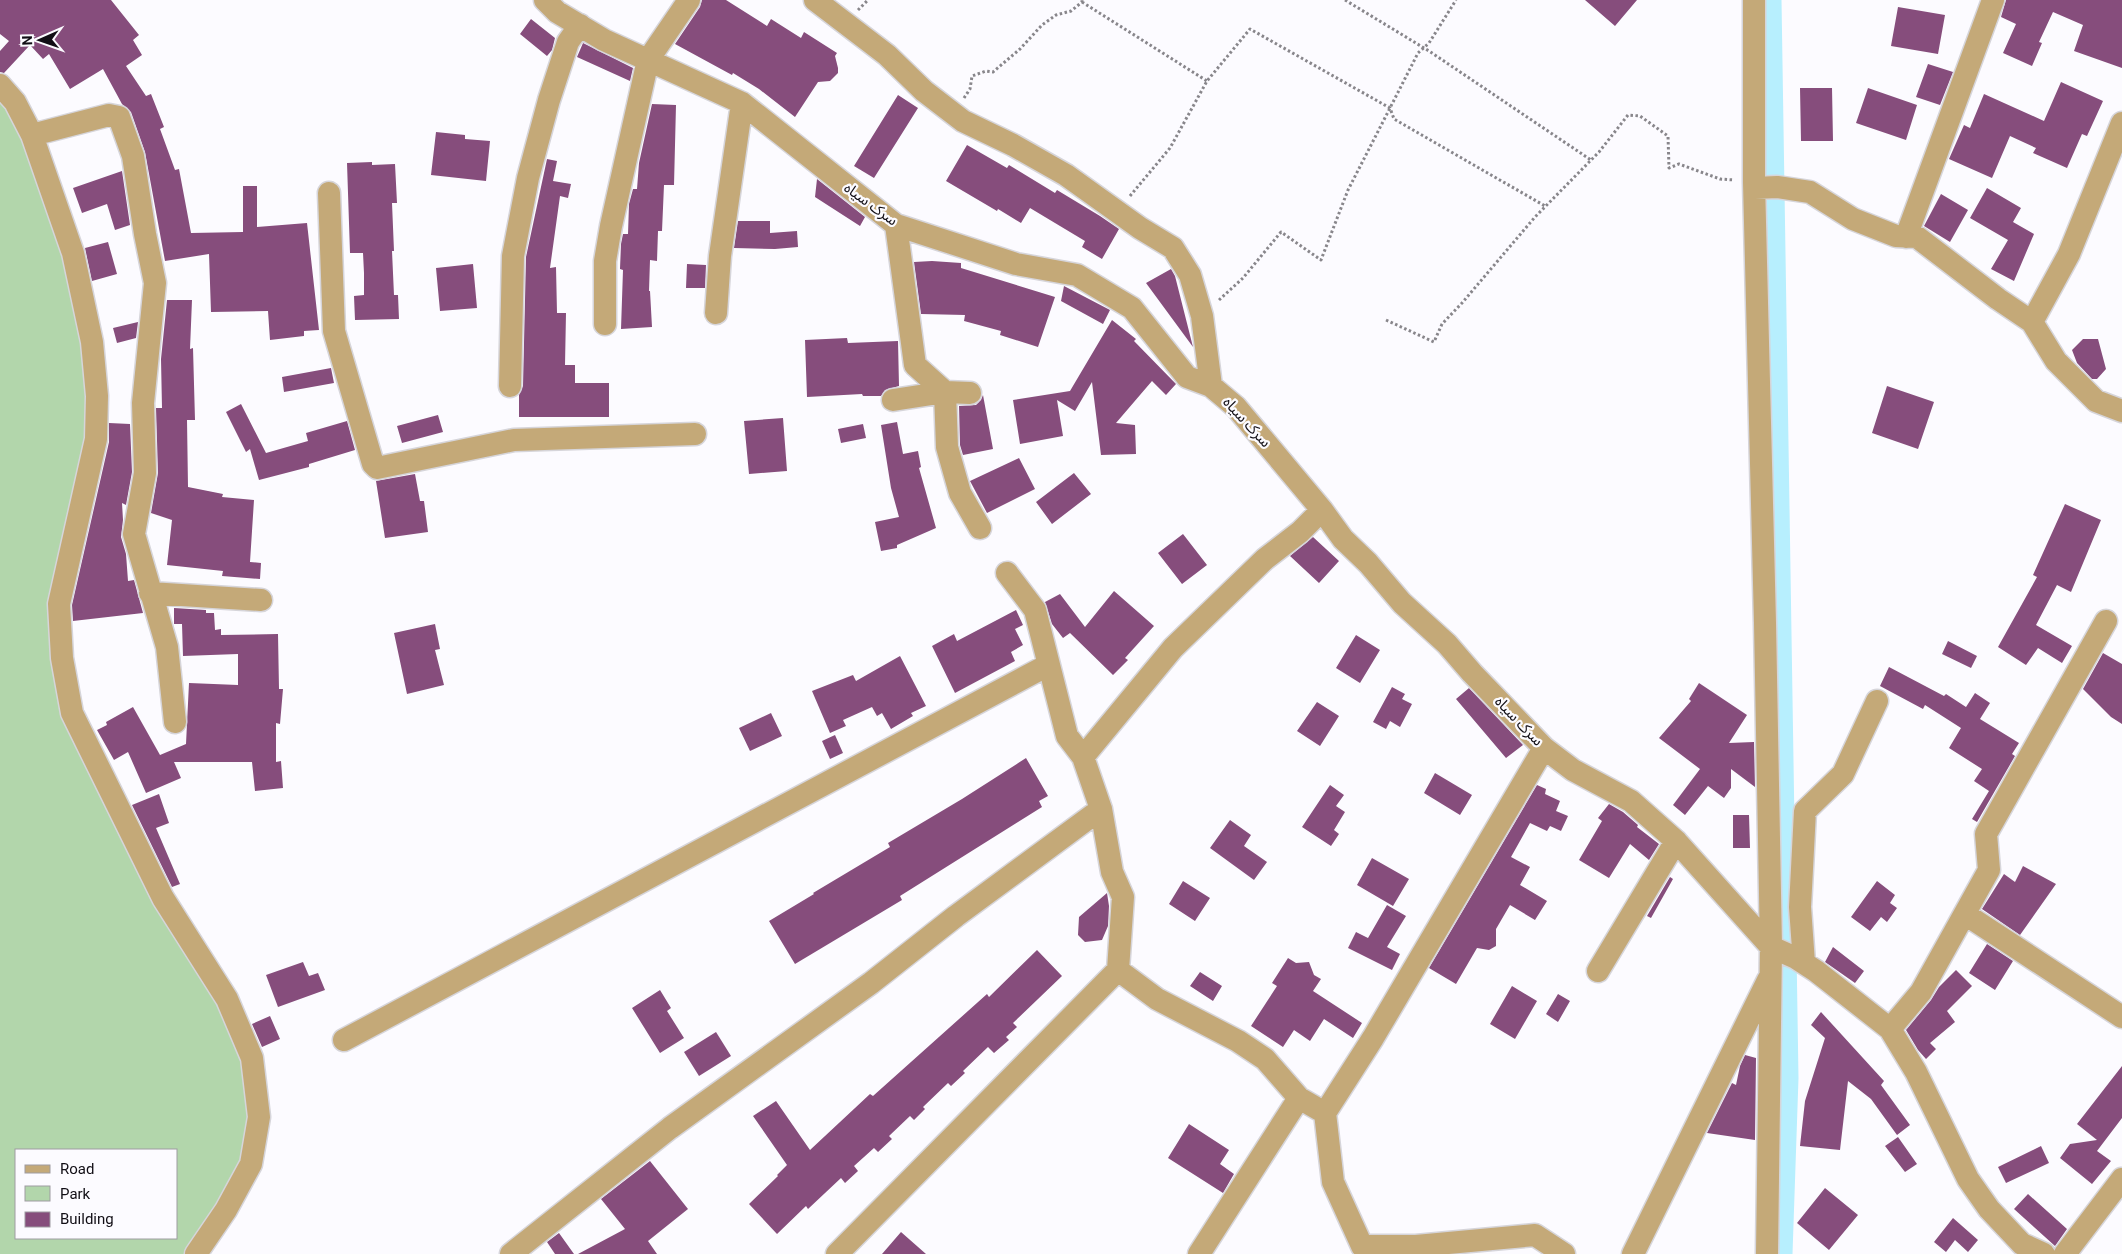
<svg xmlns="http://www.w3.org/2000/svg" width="2122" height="1254" font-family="Roboto,'Noto Sans Arabic',sans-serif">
  <rect width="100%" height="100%" fill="#fcfbff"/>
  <path fill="#b2d6ab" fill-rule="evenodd" d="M0,85L32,135L97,396L59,604L72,713L252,1058L251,1164L196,1254H0ZM16,1150H176V1238H16Z"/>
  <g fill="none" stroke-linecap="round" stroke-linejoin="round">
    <path stroke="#b7effe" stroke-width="19" d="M1772,0L1789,1078L1783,1254"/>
  </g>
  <path fill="#864d7c" d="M0,0H111L139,35L133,40L142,55L126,66L146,96L151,94L164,127L160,129L175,170L179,169L191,233L243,232V186H257V227L307,223L319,330L304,331V336L270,340L268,311L211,312L209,254L165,261L145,152L131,112L122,104L103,69L70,89L49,54L43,59L30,45L4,73L0,72V51L9,41L0,34Z
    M702,0H726L767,26L771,19L801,38L804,32L837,53L835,56L838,68V73L830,81L818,82L795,117L759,89L733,73L732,75L675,44L700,7Z
    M1585,0H1637L1615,26Z
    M2006,0H2122V68L2074,51L2083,25L2053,12L2039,42L2042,43L2032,66L2003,53L2016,24L2001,17Z
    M1898,7L1945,15L1938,54L1891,46Z
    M531,19L555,38L552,50L547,56L520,34Z
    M583,43L633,68L630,81L577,57Z
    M1928,64L1953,72L1940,105L1916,97Z
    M2061,82L2103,101L2087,136L2082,134L2067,168L2033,153L2036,148L2010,136L1992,178L1949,159L1964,125L1970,128L1984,94L2044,121Z
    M1800,88H1832L1833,141H1801Z
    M1868,88L1917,105L1906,140L1856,123Z
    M898,95L918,108L874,178L854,166Z
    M652,104L676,105L674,185H664L662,231H658L657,261L650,260L649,291H650L652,327L621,329L623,270L620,269L621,244L623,234H628L629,204L633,189H637L639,163Z
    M436,132L465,135V139L490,141L486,181L431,175Z
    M967,145L1007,168L1009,165L1055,193L1057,190L1100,216L1119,229L1102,259L1082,247L1085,241L1030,208L1021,223L998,209L997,211L946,181Z
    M547,159L557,161L553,181L571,184L568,198L560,196L550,268L556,267L557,313H566L565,365H575V383H609V417H519V395L523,386L526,257Z
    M372,162V165L395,164L397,203H392L394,251H392L394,295H398L399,319L355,320L354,296L364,295V273L363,253H350L347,163Z
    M122,171L130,225L115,230L107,204L82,213L73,188Z
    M817,179L865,217L860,226L815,197Z
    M1987,188L2021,208L2013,222L2034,234L2014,281L1991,269L2008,240L1970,218Z
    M1941,194L1968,210L1950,242L1924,226Z
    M738,221H770V233L797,231L798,247L775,249L734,248Z
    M108,242L117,274L92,281L85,248Z
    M932,261L961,263V268L1055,297L1038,347L1000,335L1001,331L964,321L965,315L921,314L914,262Z
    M473,264L477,308L440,311L436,268Z
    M687,264L706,265L705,288H686Z
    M1171,269L1175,276L1193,347L1146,283Z
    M1064,286L1110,310L1103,324L1061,301Z
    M167,300H192L190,349L193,348L195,420H187L188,487L223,494L222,497L254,500L250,562L261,563L260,579L222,576L223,571L167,565L172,520L151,513L158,473L156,408H162L161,359Z
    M1112,320L1136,339L1134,341L1176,384L1166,395L1152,381L1116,423L1135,425L1136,454L1101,455L1092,382L1075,411L1057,400L1063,436L1020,444L1013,400L1070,391Z
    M138,322L136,338L117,343L113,328Z
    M847,338L848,343L898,341L899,386L885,390L881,396H863L862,394L807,397L805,340Z
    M2083,339H2098L2106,369L2097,379H2092L2077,363L2072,350Z
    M331,368L334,383L284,392L282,377Z
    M1887,386L1934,402L1918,449L1872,433Z
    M983,395L993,449L963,455L960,445L959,406L976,405L981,400Z
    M241,404L266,453L308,441L306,433L347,421L355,450L309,464V467L259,480L250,449L246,452L226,412Z
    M438,415L443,432L402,443L397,426Z
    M783,418L787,471L749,474L744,421Z
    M897,422L903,454L918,451L921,467L919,468L936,528L897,545V548L881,551L875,522L899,517L891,488L881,425Z
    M109,423L130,424L132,472L126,505L122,503L123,520L121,537L126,554L128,581L134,580L143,613L73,621L72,605L109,442Z
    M863,424L866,438L841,443L838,429Z
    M1019,458L1035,489L987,513L970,481Z
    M1074,473L1091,494L1052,524L1036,502Z
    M415,474L420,501H424L428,532L385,538L376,481Z
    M2065,504L2101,520L2071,592L2057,585L2036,625L2072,646L2062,663L2038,648L2026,665L1998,647L2037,577L2033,575Z
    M1183,534L1207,565L1182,584L1158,553Z
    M1313,537L1339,561L1319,583L1290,556Z
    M1114,591L1154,626L1125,658L1128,660L1113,675L1070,633L1063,638L1052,624L1045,602L1060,594L1085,627Z
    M174,608L206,610V613H214L215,630L221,629V635L278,634L279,689H283L280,724L276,723V762L281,761L283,788L255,791L252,762H174L181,778L146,793L128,752L114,760L97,730L107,725L106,722L133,707L160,755L186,744L189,683L238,685V654L183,656L182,624H174Z
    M1016,610L1023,625L1015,629L1023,645L1011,652L1015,661L955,693L932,646L954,634L957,641Z
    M435,624L440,649L435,650L444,685L407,694L394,633Z
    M1356,635L1380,650L1360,683L1336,668Z
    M1948,641L1977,656L1971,668L1942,654Z
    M2103,653L2122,664V724L2111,717L2083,689Z
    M900,656L926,706L911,713L913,716L891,729L882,713L877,716L872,707L843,720L846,726L830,733L812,691L853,675L856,681Z
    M1889,667L1944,696L1946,694L1966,707L1975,693L1990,703L1980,719L2019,743L2012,754L2015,756L1977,822L1972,819L1989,791L1974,781L1982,769L1949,748L1961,728L1925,705L1923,709L1880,686Z
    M1699,683L1747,715L1729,743L1754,742L1755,787L1731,769V788L1724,798L1708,786L1685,815L1673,805L1700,769L1659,738L1691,701L1689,699Z
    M1392,687L1405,694L1402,699L1412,704L1400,727L1390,721L1386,729L1373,722Z
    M1469,688L1523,745L1506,758L1456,699Z
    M1317,702L1339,716L1320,746L1297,731Z
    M771,713L782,736L750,751L739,728Z
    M835,735L843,753L830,759L822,741Z
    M1026,758L1048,796L1039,801L1042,807L900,896L902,900L795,964L769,921L814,894L813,893L890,847L888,843L962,799Z
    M1435,773L1472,795L1460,815L1424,793Z
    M1330,785L1344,795L1336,806L1345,812L1334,830L1339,834L1331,846L1302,827Z
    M1537,785L1546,789L1545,794L1560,801L1556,811L1568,816L1561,831L1550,826L1547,831L1530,823L1511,857L1530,867L1520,885L1547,901L1535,920L1510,905L1496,929V946L1489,950L1477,948L1456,984L1429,968Z
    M159,794L169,823L156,828L180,884L172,887L132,805Z
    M1609,804L1623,812L1638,825L1637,827L1659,844L1649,860L1630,844L1609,878L1579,860L1602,821L1598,818Z
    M1733,815H1749L1750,848H1733Z
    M1230,820L1251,835L1244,846L1267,862L1254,880L1210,848Z
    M1372,858L1409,879L1393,906L1357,885Z
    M2023,866L2056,884L2020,935L1982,909L2004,874L2015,882Z
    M1670,877L1673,879L1651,918L1647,916Z
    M1183,881L1210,898L1195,921L1169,904Z
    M1877,881L1895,895L1890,903L1897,908L1887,922L1881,917L1870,931L1851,917Z
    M1107,893L1109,906L1108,926L1102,940L1085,942L1078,935L1079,917Z
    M1387,905L1406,916L1387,947L1400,954L1392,970L1348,948L1356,932L1368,938Z
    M1987,944L2013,961L1995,990L1969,973Z
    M1833,947L1864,971L1855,983L1825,962Z
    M1037,950L1062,976L1013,1023L1017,1027L1006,1037L1009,1040L994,1053L988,1047L963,1071L965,1073L951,1086L948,1083L923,1107L925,1109L914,1120L910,1116L889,1136L892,1139L878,1152L874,1148L854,1166L858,1171L845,1183L841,1178L808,1209L806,1206L777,1234L749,1204L778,1176L777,1175L787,1165L753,1116L776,1101L810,1150L870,1094L873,1096L987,994L989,997Z
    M1288,958L1296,963L1309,962L1314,975L1321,979L1313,991L1362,1023L1353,1038L1324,1019L1310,1041L1294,1030L1283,1047L1251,1026L1277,986L1272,983Z
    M303,962L309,976L318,973L325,990L278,1007L266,975Z
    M1956,970L1972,986L1947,1011L1955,1022L1930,1043L1936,1049L1926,1059L1918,1050L1906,1030L1931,1000L1939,987Z
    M1200,972L1222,986L1213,1001L1190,986Z
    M1512,986L1537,1001L1515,1039L1490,1024Z
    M660,990L671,1008L667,1011L684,1038L660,1053L632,1008Z
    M1558,994L1570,1001L1558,1022L1546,1014Z
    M1821,1012L1884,1081L1881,1085L1910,1125L1897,1135L1871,1099L1848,1081L1840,1150L1800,1146L1805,1101L1825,1038L1811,1025Z
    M270,1016L280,1039L262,1047L252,1024Z
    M716,1032L731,1056L699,1076L684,1052Z
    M1745,1055L1756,1058L1755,1140L1707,1133L1732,1083L1736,1085L1740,1066Z
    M2122,1066V1118L2097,1151L2111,1161L2092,1184L2060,1158L2070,1144L2097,1140L2077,1124Z
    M1189,1124L1229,1150L1220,1164L1234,1174L1223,1193L1168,1158Z
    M1898,1137L1917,1164L1905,1172L1885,1146Z
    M2041,1146L2049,1163L2006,1183L1998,1167Z
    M650,1161L688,1209L648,1241L657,1254H578L625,1229L601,1199Z
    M1825,1188L1858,1215L1829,1250L1797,1223Z
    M2028,1194L2067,1229L2055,1246L2014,1209Z
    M1953,1218L1978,1240L1968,1252L1955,1240L1946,1252L1934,1242Z
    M901,1232L926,1254H882Z
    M559,1233L574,1254H555L547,1242Z"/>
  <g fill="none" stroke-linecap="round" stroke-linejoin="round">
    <defs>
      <path id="minor" d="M545,0L557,12L604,40L742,103L896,225L1016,264L1077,275L1132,308L1187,377L1211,386L1236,407L1322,510L1343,539L1368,563L1402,603L1447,644L1472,673L1544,748L1573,770L1631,801L1676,841L1771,947L1796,958L1816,971L1890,1029L1916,1072L1968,1179L1989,1209L2022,1244L2044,1254
        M815,0L887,55L924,91L963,121L1013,145L1066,175L1140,228L1173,248L1190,275L1202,316L1211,386
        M1754,0V182L1765,623L1771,947L1767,1254
        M0,85L15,102L32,135L73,253L92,342L97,396L96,439L59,604L62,658L72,713L163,898L227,999L252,1058L259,1117L251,1164L226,1210L196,1254
        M32,135L109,115L119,117L133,156L145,234L155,283L143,403L145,473L134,534L167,647L175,722
        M1755,188L1777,187L1810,192L1853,219L1896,236L1917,237L1998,299L2032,322L2056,361L2096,401L2122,411
        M329,193L334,331L373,464L377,468L514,440L695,434
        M896,225L915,365L945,392L947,447L960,493L980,528
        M1906,237L1993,0
        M716,313L720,256L742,103
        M2032,322L2069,254L2122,123
        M605,324V261L611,226L648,60L689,0
        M510,386L513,256L528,178L549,100L568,42L580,25
        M893,400L945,392L970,393
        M1007,573L1035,610L1067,736L1083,757
        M150,593L261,600
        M1965,914L2122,1017
        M1804,963L1800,907L1805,811L1843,774L1877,701
        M1118,970L1157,999L1238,1041L1265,1059L1299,1098L1325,1113L1373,1038L1544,748
        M1598,971L1676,841
        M1890,1029L1921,992L1989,870L1986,834L2106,621
        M344,1040L1048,665
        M1325,1113L1333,1182L1362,1246H1416L1535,1235L1564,1254
        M511,1254L670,1128L871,983L956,916L1101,809
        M837,1254L1118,970L1123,897L1112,872L1101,809L1083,757L1173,648L1265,559L1300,532L1322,510
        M1199,1254L1299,1098
        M1633,1254L1768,980
        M2065,1254L2122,1179"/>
    </defs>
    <use href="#minor" stroke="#d6d5da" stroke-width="25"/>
    <path stroke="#88868b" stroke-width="3" stroke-dasharray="2.5 2.5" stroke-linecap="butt" d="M1345,0L1429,51L1591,160
      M1082,2L1207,81
      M858,10L868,0
      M964,98L970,89L972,76L986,71L993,72L1020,49L1042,25L1056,15L1071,11L1082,2V0
      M1130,196L1170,148L1207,81L1250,29L1390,108L1394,119L1545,206
      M1219,300L1243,278L1281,232L1321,260L1348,190L1390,108L1418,53L1429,43L1456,0
      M1386,320L1434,342L1442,324L1462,303L1535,217L1599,152L1628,115L1640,116L1668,136L1669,168L1679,164L1720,179L1734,180"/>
    <use href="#minor" stroke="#c4a978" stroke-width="22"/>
  </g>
  <g text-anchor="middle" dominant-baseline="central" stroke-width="4.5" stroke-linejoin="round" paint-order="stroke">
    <g font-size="15" fill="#110e15" stroke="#fcfbff">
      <text transform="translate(871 204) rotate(36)">سرک سیاه</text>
      <text transform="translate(1247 422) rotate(47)">سرک سیاه</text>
      <text transform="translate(1519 721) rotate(46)">سرک سیاه</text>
    </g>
  </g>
  <rect x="15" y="1149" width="162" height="90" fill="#fcfbff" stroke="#9e9ca1"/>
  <rect x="25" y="1165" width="25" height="8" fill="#c4a978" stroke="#9e9ca1"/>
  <text x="60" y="1174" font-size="15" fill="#110e15">Road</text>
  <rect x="25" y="1186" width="25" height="15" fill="#b2d6ab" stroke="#9e9ca1"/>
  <text x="60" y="1199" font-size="15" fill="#110e15">Park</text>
  <rect x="25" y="1212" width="25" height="15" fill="#864d7c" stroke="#9e9ca1"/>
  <text x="60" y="1224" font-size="15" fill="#110e15">Building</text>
  <g transform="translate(40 40) rotate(268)" stroke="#fcfbff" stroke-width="4" paint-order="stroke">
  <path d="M0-4L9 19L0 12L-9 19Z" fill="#110e15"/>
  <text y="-8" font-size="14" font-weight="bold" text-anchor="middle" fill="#110e15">N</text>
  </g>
</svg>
